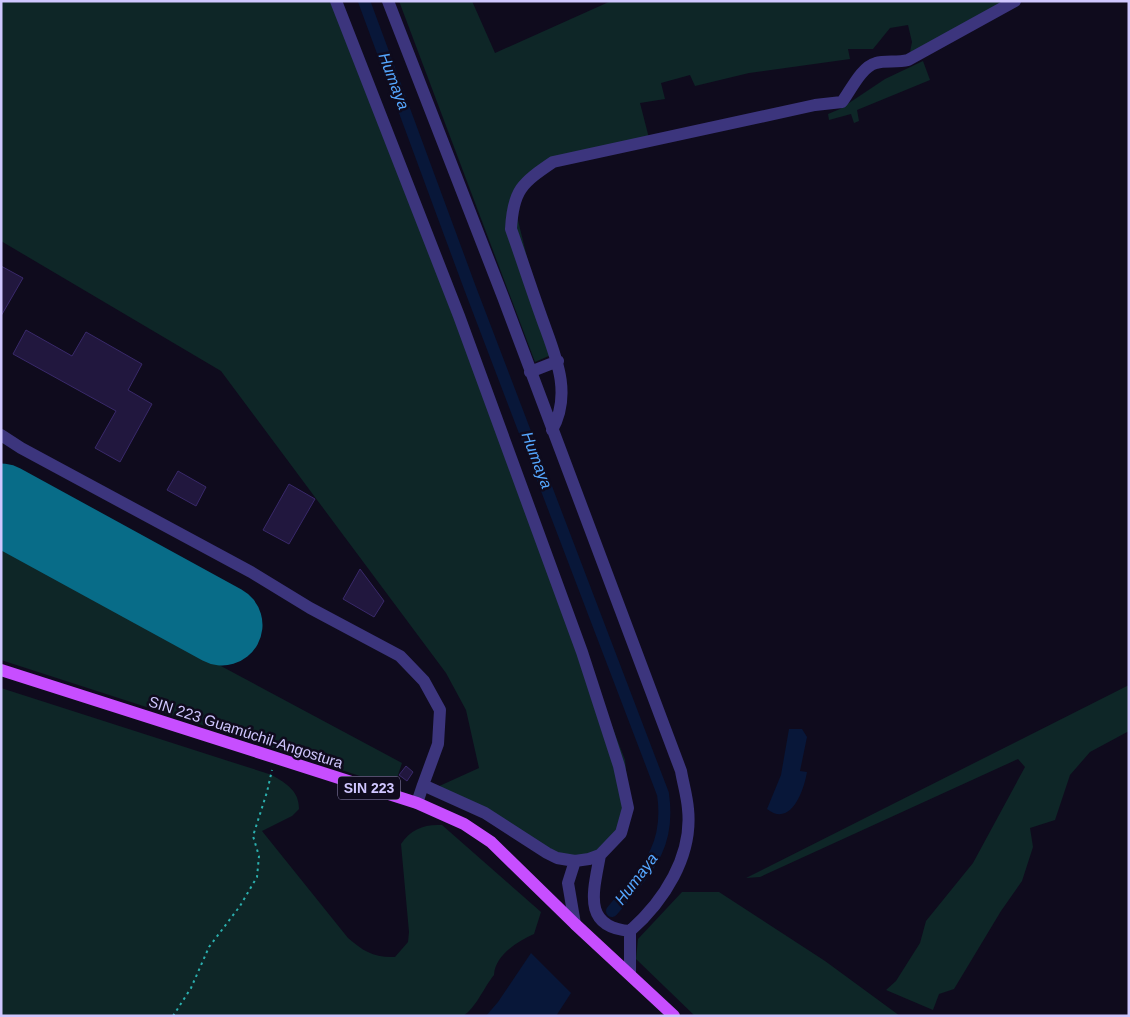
<svg xmlns="http://www.w3.org/2000/svg" width="1130" height="1017" font-family="Arial,sans-serif">
  <rect width="100%" height="100%" fill="#0f0b1d"/>
  <path fill="#0e2627" d="M1,1H335L625,760L630,809L601,859L558,861L435,788L479,768L466,710L446,673L221,371L1,241Z
    M399,1H472L495,53L611,1H1011L909,57L912,42L908,25L890,28L873,49H848L850,59L749,73L695,86L690,75L661,83L665,99L640,103L651,146L559,163L513,200L551,355L535,362Z
    M923,61L930,80L857,110L859,121L854,123L851,114L829,120L828,114L840,109L885,79Z
    M1,520L216,637L206,658L402,763L394,787L1,660Z
    M1129,685V731L1090,752L1070,775L1055,820L1030,828L1033,847L1022,881L1001,911L954,989L939,994L933,1010L886,990L896,981L920,943L926,921L973,863L1025,767L1018,759L760,877L746,878Z
    M1,688L272,775C287,784 299,791 299,809L292,816L262,831L348,938C363,951 374,958 395,957L408,942L409,932L401,844C411,829 424,824 442,825L541,912L534,934C518,941 495,955 494,975C484,987 476,1008 463,1016H1Z
    M682,892H719L825,961L900,1016H695L636,959L638,939Z"/>
  <path fill="#081739" d="M789,729H802L807,737L800,771L807,772C804,790 791,828 767,809L781,775Z
    M531,953L571,993L556,1016H486L498,1002Z"/>
  <g fill="none" stroke-linecap="round" stroke-linejoin="round">
    <path stroke="#081739" stroke-width="12" d="M364,1L470,288L663,794C671,849 645,871 612,911"/>
    <path stroke="#086c88" stroke-width="81" d="M1,504L222,625"/>
  </g>
  <path fill="#21173e" stroke="#39296a" d="M1,266L23,278L1,316Z
    M26,330L72,356L86,332L142,364L128,390L152,404L120,462L95,448L116,411L13,354Z
    M178,471L206,487L196,506L167,490Z
    M289,484L315,499L289,544L263,530Z
    M360,569L384,601L374,617L343,599Z
    M406,766L413,772L407,781L399,775Z"/>
  <g fill="none" stroke-linecap="round" stroke-linejoin="round">
    <path stroke="#2bafae" stroke-width="2" stroke-dasharray="2.5 4" stroke-linecap="butt" d="M173,1016L191,988L209,947L240,906L257,877L259,856L253,836L267,792L272,770"/>
    <path stroke="#3c357d" stroke-width="12" d="M336,1L459,316L582,652L619,766L628,808L621,833L600,855L589,859L575,861L568,883L575,924
      M388,1L503,297L681,771C683,783 687,796 688,809C693,856 664,901 630,931C581,927 594,890 600,855
      M530,372L558,361
      M552,430C574,391 553,351 540,313C530,285 521,257 511,229C513,190 522,183 553,162L815,105L842,102C851,90 861,67 876,63C885,60 897,63 908,60L1015,1
      M1,435L21,448L251,572L310,608L400,656L424,681L440,710L438,744L423,785
      M417,803L423,785L485,813L547,853L557,858L575,861
      M630,931V974"/>
    <path stroke="#c74eff" stroke-width="12" d="M1,670L417,803L464,824L491,842L575,924L674,1016"/>
  </g>
  <g text-anchor="middle" dominant-baseline="central" stroke-width="5" stroke-linejoin="round" paint-order="stroke">
    <rect fill="#0f0b1d" stroke="#968fbb" stroke-width="1" x="338" y="776.5" width="62" height="23" rx="4"/>
    <g font-size="14" font-weight="bold" fill="#d0c7ff">
      <text x="369" y="788">SIN 223</text>
    </g>
    <g font-size="15" fill="#d0c7ff" stroke="#0f0b1d">
      <text transform="translate(246 732) rotate(18)">SIN 223 Guamúchil-Angostura</text>
    </g>
    <g font-size="16" font-style="italic" fill="#55a7ff" stroke="#0f0b1d">
      <text transform="translate(394 81) rotate(69)">Humaya</text>
      <text transform="translate(537 460) rotate(69)">Humaya</text>
      <text transform="translate(636 879) rotate(-53)">Humaya</text>
    </g>
  </g>
  <rect width="1130" height="1017" fill="none" stroke="#d0c7ff" stroke-width="5"/>
</svg>
